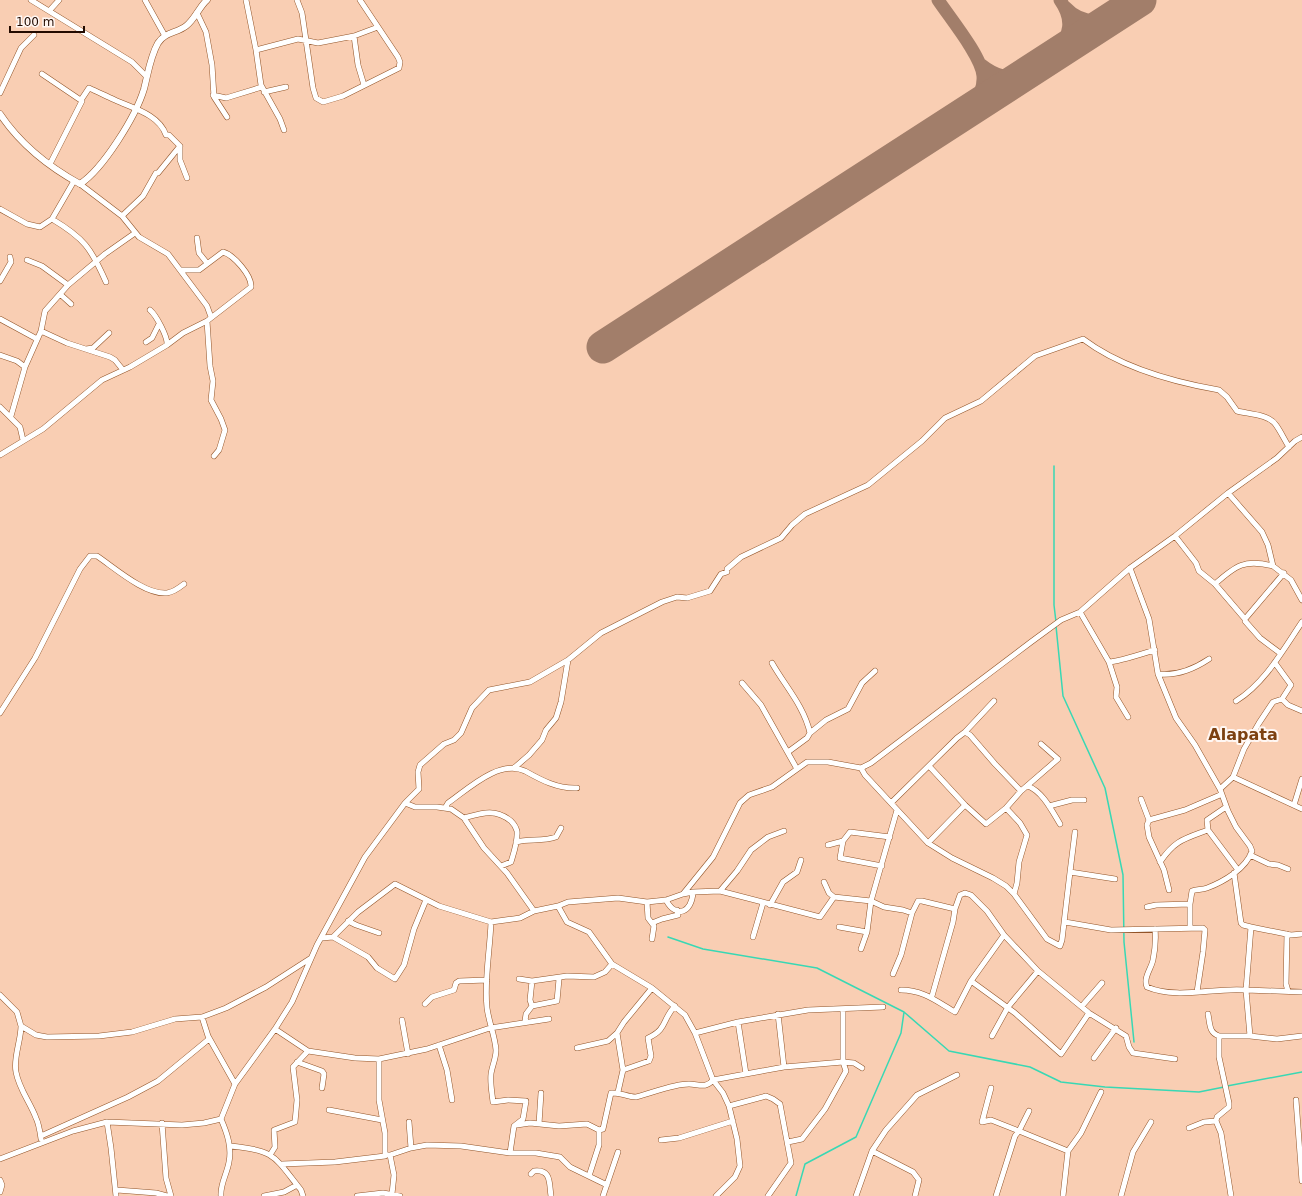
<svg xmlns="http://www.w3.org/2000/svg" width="1302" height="1196" font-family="'DejaVu Sans',sans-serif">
  <rect width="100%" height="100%" fill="#f9ceb3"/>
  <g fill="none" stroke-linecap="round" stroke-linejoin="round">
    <path stroke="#38d8b4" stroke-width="1.5" d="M1054,466V605L1056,622
      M1056,626L1063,696L1105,788L1123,875L1124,942L1134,1042
      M668,937L703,949L817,968L904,1012L949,1051L1030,1067L1061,1082L1105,1087L1199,1092L1224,1087
      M1227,1086L1302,1072
      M796,1196L805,1164L856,1137L901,1033L904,1012"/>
    <path stroke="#a27e6a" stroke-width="13" d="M938,0C950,18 982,57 983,76C984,88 979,98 973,108
      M1065,7C1078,21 1094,24 1112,18
      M1057,53C1070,34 1074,20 1060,0
      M980,64C998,78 1005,78 1027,73"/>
    <path stroke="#a27e6a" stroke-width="33" d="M603,347L1140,0"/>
    <defs>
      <path id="minor" d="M31,0L132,62L146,76
        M145,0L165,36
        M246,0L256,50L261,85L280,119L284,130
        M297,0L302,13L313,88L316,98L323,102L343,96L399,68L400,62L398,57L360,0
        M50,10L59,0
        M197,13L206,32L212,65L214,97L227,117
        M354,36L358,65L364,85
        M256,50L298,39L318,43L354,36L378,27
        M42,74L82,101L50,164
        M264,92L286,87
        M0,93L21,48L34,35
        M213,95L226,98L262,87
        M81,100L89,88C98,92 106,96 115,100C132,108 159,114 166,135H169L180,146V160L187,178
        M80,184L122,216L139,237L168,254L207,306L211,317
        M0,209L27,224L40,227L52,219L74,181
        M122,216L143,196L156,173H158L180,146
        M52,219C84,238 91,248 106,282
        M197,238L199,253L207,263
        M27,260L42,266L68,285
        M0,281L11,262L10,257
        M60,294L71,304
        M150,310C156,315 168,337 167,345
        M0,319L37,339
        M207,321L210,366L213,381L211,400L221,419L225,430L219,450L214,456
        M41,331L67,343L110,357L115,360L123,370
        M146,342L152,338L159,324
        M86,349L93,348L109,333
        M0,355L17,361L25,367
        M0,407L20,427L23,440
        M11,416L25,367L41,331L45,311L68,285L105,254L135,233
        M0,455L43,429L102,380L130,367L167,345L183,333L207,321L251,287C252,276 234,255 223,252L199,270H181
        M1228,493L1262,532L1268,545L1273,566L1291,580L1302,600
        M1175,536L1196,563L1199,571L1215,584L1245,619V621L1260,638L1280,653
        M1130,568L1149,619L1158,674L1176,718L1195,745L1220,789L1228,811L1236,827L1250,846L1252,851C1246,869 1223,882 1207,888C1202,890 1196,889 1192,891L1190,904
        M1215,584C1236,565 1245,559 1273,566
        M1080,612L1109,662L1117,687L1116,697L1128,717
        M1245,619L1284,573
        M1109,662C1118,662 1145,653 1155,650
        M772,663C785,686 804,706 810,733L807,738L788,752
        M1158,674C1176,676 1194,669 1209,659
        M742,683L761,705L797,769
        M1282,699L1288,705L1302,711
        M1236,701C1265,683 1283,650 1302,622
        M0,713L35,658L80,569L90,556H97C115,568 145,595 167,593C174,592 179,588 184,584
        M965,732L994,701
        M810,733L826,720L848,709L862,683L875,671
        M929,766L965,805
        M514,768L529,755L542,740L546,730L556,718L561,702L568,660
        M861,768L865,775L928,843L952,858L993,878L1006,886L1014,894L1047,939L1060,946L1062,940L1070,872L1115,879
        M1233,777L1302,809
        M1028,786C1043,792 1052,811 1060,824
        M1220,789L1233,777L1244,749L1259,723L1273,702L1282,699L1291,685L1275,663
        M1141,799L1149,820L1147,825L1149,837L1164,870L1169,890
        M405,803L419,789L418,772L420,765L444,744L454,740L461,733L472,708L489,690L530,682L568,660L601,633L662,602L677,597L687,598L710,591L721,574L727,572V569L741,557L781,538L792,525L805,514L868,485L922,441L945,418L981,401L1035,356L1083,339C1120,367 1173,382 1219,390L1227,397L1237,411C1248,414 1269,414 1276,425C1281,432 1284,439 1289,447
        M891,803L957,738L965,732L970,735L995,764L1021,791
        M1294,805L1302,779
        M1049,806L1072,800H1084
        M1226,807L1207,820L1208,830L1238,870
        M445,808L448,803C468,789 499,759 525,771C541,780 558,789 577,788
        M464,818C482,813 495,808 511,821C514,824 516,827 517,831C518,841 514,852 511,862L501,866
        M1149,820L1185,810L1220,795
        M516,842C529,838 542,842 556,837L561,828
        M928,843L965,805L986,824L1006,808
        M828,845L843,841
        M1250,855L1269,864L1278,865L1288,869
        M1160,862C1175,840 1184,839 1208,830
        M882,866L840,858L843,841L850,832L890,837
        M1070,872L1075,832
        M1234,873L1241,923L1243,925L1251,927L1246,990L1302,992
        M824,882L829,893L834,897
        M720,891L737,871L751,850L768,837L784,831
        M683,894L693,892L720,891L820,917L834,897L871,901L884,907L903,910L912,913L918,901H922L955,909L960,895L965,893L971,895L987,911L1004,935L1038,971L1089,1013L1126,1036L1129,1047L1133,1053L1175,1059
        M1014,894L1017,883L1019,862L1027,835L1020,823L1006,808L1021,791L1058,759L1041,744
        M666,900C676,919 692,913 693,892
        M647,902L648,918L654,926L652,939
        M770,905L783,882L797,872L801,860
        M558,906L567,922L589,932L612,964L652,988L685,1015L695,1033L713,1080L723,1093L729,1106L737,1139L740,1166L735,1177L716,1196
        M1147,907L1156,905L1190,904V928
        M348,921L356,925L379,933
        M491,922C490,950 484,981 487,1008C489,1023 495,1036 496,1050C496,1059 492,1066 491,1074C490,1083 492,1093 493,1102L508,1100L526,1101L523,1119L514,1126L510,1153
        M1065,922L1111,930L1203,928L1205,930L1203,952L1197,992
        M652,923L662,919L678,915L677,910
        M839,927L867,932L871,901L897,810
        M1251,927L1291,935L1302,934
        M1155,929C1156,939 1155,950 1153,960C1151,969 1143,978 1147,987C1178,1000 1214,987 1246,990L1250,1036
        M1287,934L1286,984L1288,991
        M333,937L358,912L395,884L439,906L491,922L520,918L534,911
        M753,937L763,903
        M322,938L333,937L368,957L377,968L395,979L404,965L414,929L426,900
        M861,949L867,932
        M893,974L901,955L912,913
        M519,979L532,981L567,976L594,977L605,972L612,964
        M532,981L530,1000L532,1006
        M971,981L1015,1013L1061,1054L1089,1013
        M901,990C923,990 936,1001 955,1012L971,981L1004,935
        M0,995L17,1012L21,1026L36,1035L47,1037L99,1036L132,1032L175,1019L202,1017L226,1008L266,987L311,958
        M932,996L953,922L955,909
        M425,1004L432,997L454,990L456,983L459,981L487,980
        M1082,1006L1102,983
        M778,1014L784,1067
        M1208,1014C1210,1024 1209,1033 1219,1036V1057L1229,1103V1107L1217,1117L1216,1121L1221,1133L1231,1196
        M202,1017L208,1036L235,1084
        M402,1020L408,1054
        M525,1021L526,1014L532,1006L557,1001L559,979
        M738,1022L746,1074
        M21,1026C21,1041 13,1058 16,1072C19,1089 30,1102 36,1118C39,1124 40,1132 41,1139
        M275,1029L308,1051L355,1058L379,1059L427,1049L490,1028L549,1019
        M695,1033L738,1022L808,1010L883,1007
        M992,1036L1008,1007L1038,971
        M1219,1036H1250L1277,1039L1302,1036
        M439,1045L447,1070L452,1100
        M577,1048L608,1041L617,1033
        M1094,1058L1116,1028
        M297,1062L322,1071L324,1074L322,1088
        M623,1070L617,1033L624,1022L652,988
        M991,1088L982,1122L991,1120L1019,1131L1015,1136L996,1196
        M618,1092L623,1070L649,1061L651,1056L648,1038C668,1029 662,1019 675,1006
        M1296,1100L1302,1181
        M729,1106L766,1096L773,1099L780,1104L791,1163L768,1196
        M329,1110L382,1120
        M1029,1111L1019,1131L1068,1151
        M107,1122L111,1148L116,1196
        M409,1122L411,1148
        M162,1123L166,1178L171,1196
        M539,1124L541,1093
        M517,1125L530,1123L559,1126L587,1124L599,1130V1145L589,1176
        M1189,1128L1204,1122L1216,1121
        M599,1130L603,1129L611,1093C620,1092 627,1097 636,1097C653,1093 672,1084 689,1084C698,1084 706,1089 713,1080L784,1067L843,1062L854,1063L862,1068
        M41,1136L128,1097L158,1081L209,1039
        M661,1140L679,1138L733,1121
        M788,1142L802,1139L825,1109L846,1071L843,1062V1009
        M230,1146C275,1150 274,1156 301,1190L303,1196
        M872,1151L913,1172L919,1180L915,1196
        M270,1155L275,1147L274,1130L295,1122L297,1100L293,1067L308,1051
        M388,1155H390L394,1175L392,1194
        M390,1155L411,1148L427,1145L461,1146L510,1153H536L560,1157L570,1167L607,1185
        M0,1159L73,1131L107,1122L182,1125L204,1123L221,1119L235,1084L275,1029L292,1002L317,945L365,857L405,803L415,807H437L451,809L464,818L484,848L507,873L534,911L558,906L568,902L618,898L647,902L666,900L683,894L713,857L740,803L749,795L772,787L807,762H828L861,768L871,763L1031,642L1061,620L1080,612L1130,568L1175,536L1228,493L1277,458L1295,441L1302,437
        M282,1164L335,1162L385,1156V1133L379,1100V1059
        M531,1174L534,1171C552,1169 549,1184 551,1196
        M0,1180L2,1185L0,1192
        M117,1190L156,1193L167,1196
        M221,1196C220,1184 227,1174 229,1162C232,1147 227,1133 221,1119
        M264,1196L284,1192L297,1185
        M357,1196L383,1193L400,1196
        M603,1196L618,1152
        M856,1196L872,1151L886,1130L917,1095L957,1075
        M1063,1196L1068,1151L1081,1133L1101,1092
        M1121,1196L1133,1152L1151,1122"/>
      <path id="tertiary" d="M0,114C20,144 49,167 80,184C103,169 136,116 144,89C148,74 150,57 158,43C165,32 177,33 186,26C195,19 199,7 207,0"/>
    </defs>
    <use href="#minor" stroke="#925428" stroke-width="6"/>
    <use href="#tertiary" stroke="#925428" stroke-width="7"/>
    <use href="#minor" stroke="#fff" stroke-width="5"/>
    <use href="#tertiary" stroke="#fff" stroke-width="6"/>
  </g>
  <g text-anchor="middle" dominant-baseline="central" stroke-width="4" stroke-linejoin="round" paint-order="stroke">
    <g font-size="16" font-weight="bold" fill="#7d4111" stroke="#fff7f3">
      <text x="1243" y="734">Alapata</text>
    </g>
  </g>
  <path d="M10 26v6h74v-6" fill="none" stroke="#230b00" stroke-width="2"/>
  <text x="16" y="26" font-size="12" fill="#230b00" stroke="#fff7f3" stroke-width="3" paint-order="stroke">100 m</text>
</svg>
